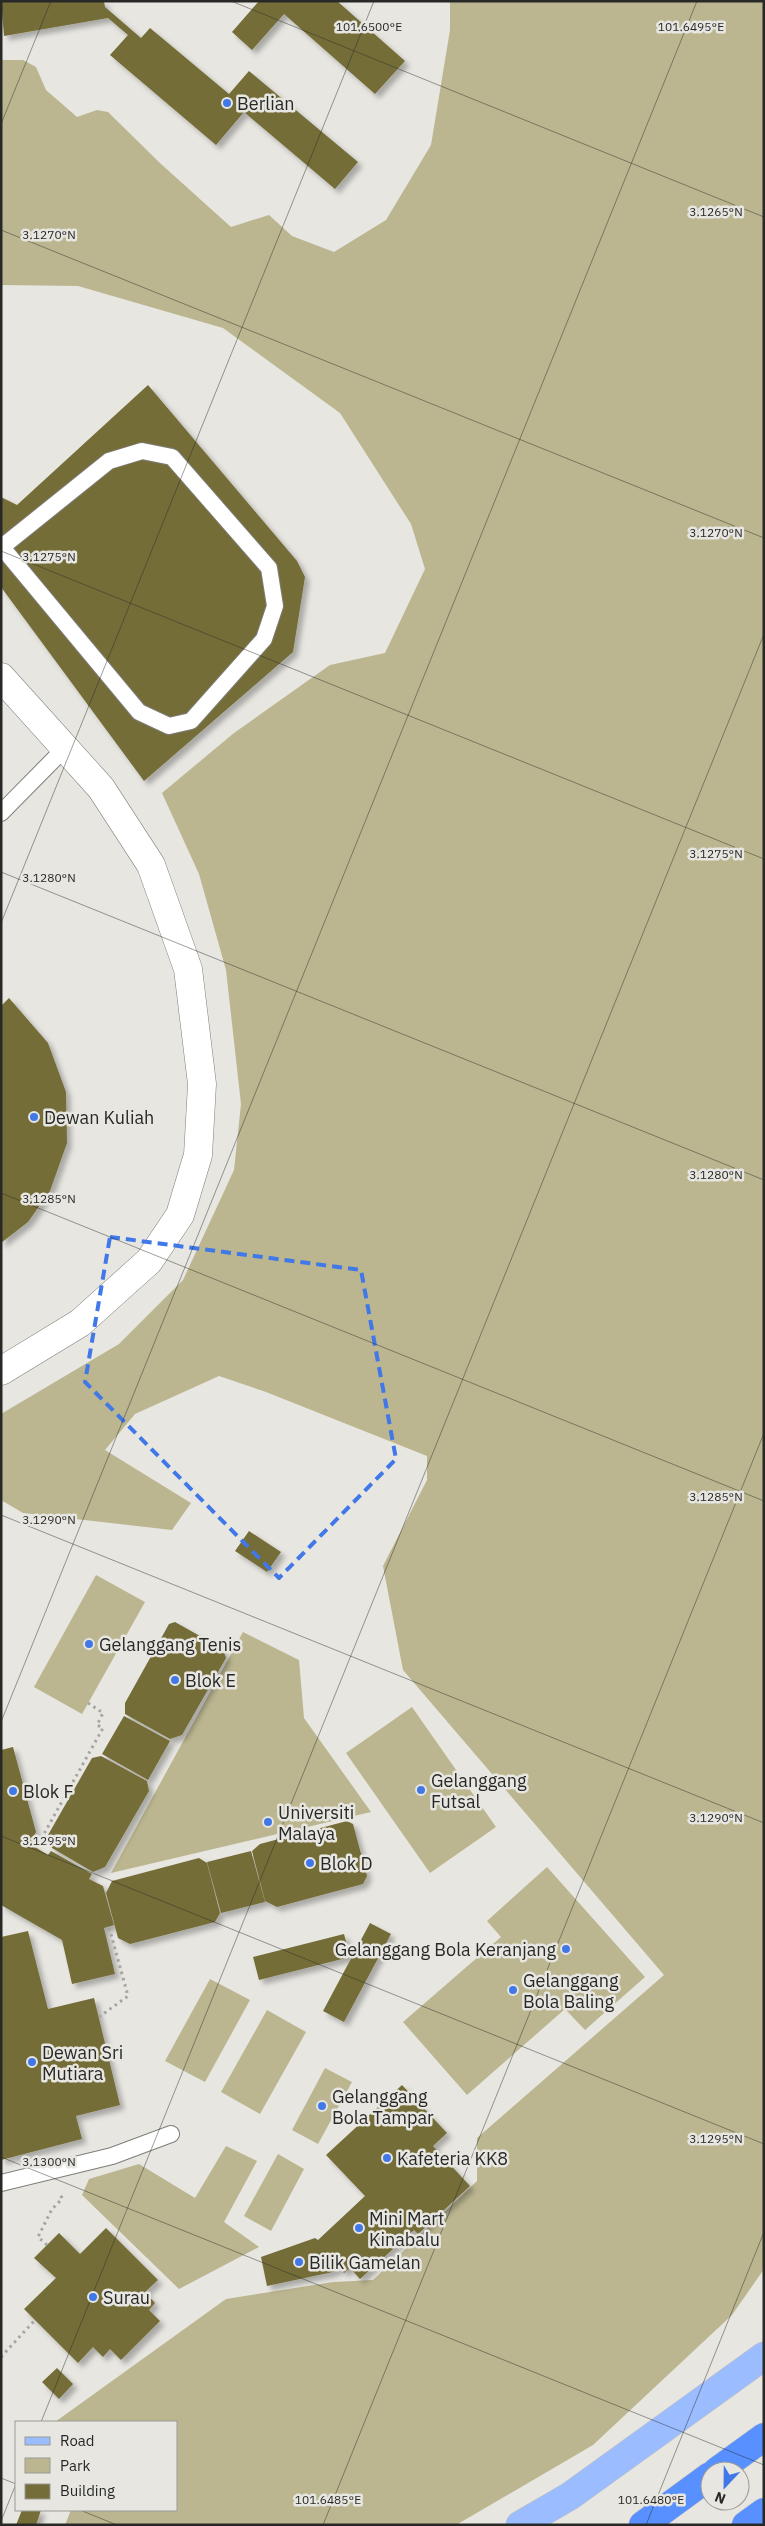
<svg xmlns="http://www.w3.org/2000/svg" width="765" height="2526" font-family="'IBM Plex Sans',sans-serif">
  <defs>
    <filter id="shadow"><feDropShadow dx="4.5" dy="4.5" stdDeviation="2.5" flood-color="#0004"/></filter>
  </defs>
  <rect width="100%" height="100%" fill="#e7e6e1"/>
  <path fill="#bbb690" d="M450,1H764V2269L732,2315L593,2445L456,2525H65L71,2510H176V2422H55L226,2299L333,2282L373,2280L477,2181V2138L664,1975L403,1670L383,1566L427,1480V1456L266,1392L219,1376L135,1414L105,1450L191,1503L172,1530L23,1513L1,1500V1414L119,1344L183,1280L234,1170L241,1104L226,970L199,874L162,793L234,733L330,665L385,653L425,569L411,524L340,413L223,328L78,286L1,285V60H23L36,67L46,90L77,117L97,110L108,112L161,164L231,227L269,215L292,236L334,252L386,220L431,145L450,30Z
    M96,1575L145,1602L82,1714L34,1687Z
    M243,1632L299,1660L304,1718L371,1812L111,1873Z
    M412,1707L496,1827L430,1873L346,1753Z
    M547,1867L645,1977L585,2030L565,2009L467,2095L403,2022L501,1937L487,1921Z
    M210,1979L250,2000L205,2082L165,2061Z
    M267,2010L306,2032L260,2114L221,2092Z
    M325,2068L352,2082L318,2144L292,2130Z
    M226,2146L257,2161L224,2222L259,2247L179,2289L82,2195L89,2179L139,2164L195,2198Z
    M278,2154L304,2169L271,2231L244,2216Z"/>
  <path fill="#746d39" filter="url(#shadow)" d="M1,1H104L105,7L141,38L150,28L229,94L249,71L358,162L335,189L244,112L216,145L110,55L128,35L108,18L4,36Z
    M259,1H337L405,61L375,94L284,14L252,50L232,32Z
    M148,385L297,561L305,577L293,652L144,781L1,587V497L17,505Z
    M9,998L48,1043L66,1092L67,1143L50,1191L28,1222L1,1243V1006Z
    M249,1531L281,1552L267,1572L235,1551Z
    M175,1622L223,1649L226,1658L182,1735L170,1739L125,1714V1703L169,1624Z
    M124,1716L170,1741L148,1780L102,1754Z
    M13,1747L36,1832L30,1844L48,1855L51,1851L92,1874L89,1879L103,1886L114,1925L104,1928L115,1974L72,1984L62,1940L1,1905V1750Z
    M101,1756L147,1781L149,1791L105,1867L93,1872L52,1848L48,1835L92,1758Z
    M347,1821L353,1824L367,1876L363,1884L277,1907L265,1901L252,1851L260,1844Z
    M251,1851L265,1902L221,1913L207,1862Z
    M199,1858L207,1863L220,1913L215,1922L130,1944L118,1938L106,1893L112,1881Z
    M370,1923L391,1934L344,2022L323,2011Z
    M28,1931L48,2009L94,1998L120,2105L76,2116L82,2139L1,2160V1937Z
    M344,1934L350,1957L259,1980L253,1957Z
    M402,2085L447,2133L433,2146L470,2186L418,2234L414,2230L360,2279L350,2268L344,2273L340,2268L333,2272L267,2286L261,2257L315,2238L318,2240L365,2196L326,2155Z
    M106,2228L158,2280L145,2292L155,2303L149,2310L160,2321L121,2360L110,2349L103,2357L93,2347L78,2363L24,2309L56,2278L34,2258L59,2233L80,2254Z
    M57,2368L73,2384L59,2399L42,2382Z
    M22,2510H41L36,2525H16Z"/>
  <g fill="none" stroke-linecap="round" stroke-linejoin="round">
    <defs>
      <path id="lane" d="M1,546L139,712L169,726L191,721L264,639L275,606L269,568L172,457L142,451L109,461L2,547
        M1,813L66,747
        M1,2183L112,2156L171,2134"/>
      <path id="secondary" d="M1,677L101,788L151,865L188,969L202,1084L198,1155L180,1215L149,1261L80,1323L1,1371"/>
      <path id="primary" d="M520,2525L570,2496L764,2356"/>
      <path id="highway" d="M717,2471L764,2437
        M643,2525L710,2476
        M746,2525L764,2512"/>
    </defs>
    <use href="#lane" stroke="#7e7d79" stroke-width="18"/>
    <use href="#secondary" stroke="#7e7d79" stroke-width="29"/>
    <use href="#primary" stroke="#c3c3c2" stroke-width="29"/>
    <use href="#highway" stroke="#c3c3c2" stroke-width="29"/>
    <path stroke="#a6a5a1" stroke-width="3" stroke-dasharray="2.5 4" stroke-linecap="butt" d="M30,1844L40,1841L103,1728L97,1725L103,1713L88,1703
      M99,2017L128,1996L109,1927
      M47,2245L38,2237L52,2209L62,2199L61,2195
      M1,2357L35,2320"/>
    <use href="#lane" stroke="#fff" stroke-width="16"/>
    <use href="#secondary" stroke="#fff" stroke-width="28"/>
    <use href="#primary" stroke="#9bbcff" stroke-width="28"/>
    <use href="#highway" stroke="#5890ff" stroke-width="28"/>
  </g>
  <path fill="none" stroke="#4078e8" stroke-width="4" stroke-dasharray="10 6" stroke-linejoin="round" d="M110,1237L361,1270L396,1459L279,1578L85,1382Z"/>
  <path fill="none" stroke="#282826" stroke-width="1" stroke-opacity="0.45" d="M231,1L764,217M1,124L51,1M1,230L764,538M1,551L764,859M1,872L764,1180M1,923L374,1M1,1193L764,1501M1,1515L764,1823M1,1722L697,1M1,1836L764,2144M1,2157L764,2465M41,2422L764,634M1,2478L16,2484M80,2510L117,2525M1,2521L16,2484M323,2525L764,1433M646,2525L764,2232"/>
  <g fill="#4078e8" stroke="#e7e6e1" stroke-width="2">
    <circle cx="227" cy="103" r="5"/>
    <circle cx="34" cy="1117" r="5"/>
    <circle cx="89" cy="1644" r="5"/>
    <circle cx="175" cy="1680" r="5"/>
    <circle cx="421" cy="1790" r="5"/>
    <circle cx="13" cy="1791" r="5"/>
    <circle cx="268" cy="1822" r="5"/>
    <circle cx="310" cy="1863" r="5"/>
    <circle cx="566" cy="1949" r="5"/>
    <circle cx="513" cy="1990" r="5"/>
    <circle cx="32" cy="2062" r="5"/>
    <circle cx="322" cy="2106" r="5"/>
    <circle cx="387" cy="2158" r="5"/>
    <circle cx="359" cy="2228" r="5"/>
    <circle cx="299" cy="2262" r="5"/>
    <circle cx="93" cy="2297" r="5"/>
  </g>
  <g text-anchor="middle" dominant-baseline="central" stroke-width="5" stroke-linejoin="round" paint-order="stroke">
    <g font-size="18" fill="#282826" stroke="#e7e6e1" text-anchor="start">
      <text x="237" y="103">Berlian</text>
      <text x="44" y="1117">Dewan Kuliah</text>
      <text x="99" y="1644">Gelanggang Tenis</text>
      <text x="185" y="1680">Blok E</text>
      <text x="431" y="1780">Gelanggang<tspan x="431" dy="21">Futsal</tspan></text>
      <text x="23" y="1791">Blok F</text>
      <text x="278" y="1812">Universiti<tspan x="278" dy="21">Malaya</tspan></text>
      <text x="320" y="1863">Blok D</text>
      <text x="556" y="1949" text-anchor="end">Gelanggang Bola Keranjang</text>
      <text x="523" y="1980">Gelanggang<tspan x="523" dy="21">Bola Baling</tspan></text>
      <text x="42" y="2052">Dewan Sri<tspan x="42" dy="21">Mutiara</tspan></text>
      <text x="332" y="2096">Gelanggang<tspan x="332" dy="21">Bola Tampar</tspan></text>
      <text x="397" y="2158">Kafeteria KK8</text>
      <text x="369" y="2218">Mini Mart<tspan x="369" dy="21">Kinabalu</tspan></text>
      <text x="309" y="2262">Bilik Gamelan</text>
      <text x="103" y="2297">Surau</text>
    </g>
  </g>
  <g font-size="12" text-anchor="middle" fill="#282826" stroke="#e7e6e1" stroke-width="5" stroke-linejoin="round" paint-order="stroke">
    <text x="691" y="31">101.6495°E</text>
    <text x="369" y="31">101.6500°E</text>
    <text x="716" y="216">3.1265°N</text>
    <text x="49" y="239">3.1270°N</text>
    <text x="716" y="537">3.1270°N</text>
    <text x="49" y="561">3.1275°N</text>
    <text x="716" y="858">3.1275°N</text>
    <text x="49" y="882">3.1280°N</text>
    <text x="716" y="1179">3.1280°N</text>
    <text x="49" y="1203">3.1285°N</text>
    <text x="716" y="1501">3.1285°N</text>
    <text x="49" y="1524">3.1290°N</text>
    <text x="716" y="1822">3.1290°N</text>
    <text x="49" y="1845">3.1295°N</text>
    <text x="716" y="2143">3.1295°N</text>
    <text x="49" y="2166">3.1300°N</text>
    <text x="328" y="2504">101.6485°E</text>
    <text x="651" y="2504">101.6480°E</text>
  </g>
  <rect width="765" height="2526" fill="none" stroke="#282826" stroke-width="5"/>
  <rect x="15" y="2421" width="162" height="90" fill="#e7e6e1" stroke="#9b9a96"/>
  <rect x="25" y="2437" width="25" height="8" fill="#9bbcff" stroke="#9b9a96"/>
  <text x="60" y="2446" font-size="15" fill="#282826">Road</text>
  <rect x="25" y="2458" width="25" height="15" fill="#bbb690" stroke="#9b9a96"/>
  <text x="60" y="2471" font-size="15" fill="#282826">Park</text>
  <rect x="25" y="2484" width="25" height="15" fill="#746d39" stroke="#9b9a96"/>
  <text x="60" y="2496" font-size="15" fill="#282826">Building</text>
  <g transform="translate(725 2486) rotate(202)"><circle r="24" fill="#e7e6e1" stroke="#9b9a96"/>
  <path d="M0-4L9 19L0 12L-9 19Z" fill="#4078e8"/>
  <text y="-8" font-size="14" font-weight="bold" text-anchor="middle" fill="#282826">N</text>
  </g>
</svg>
